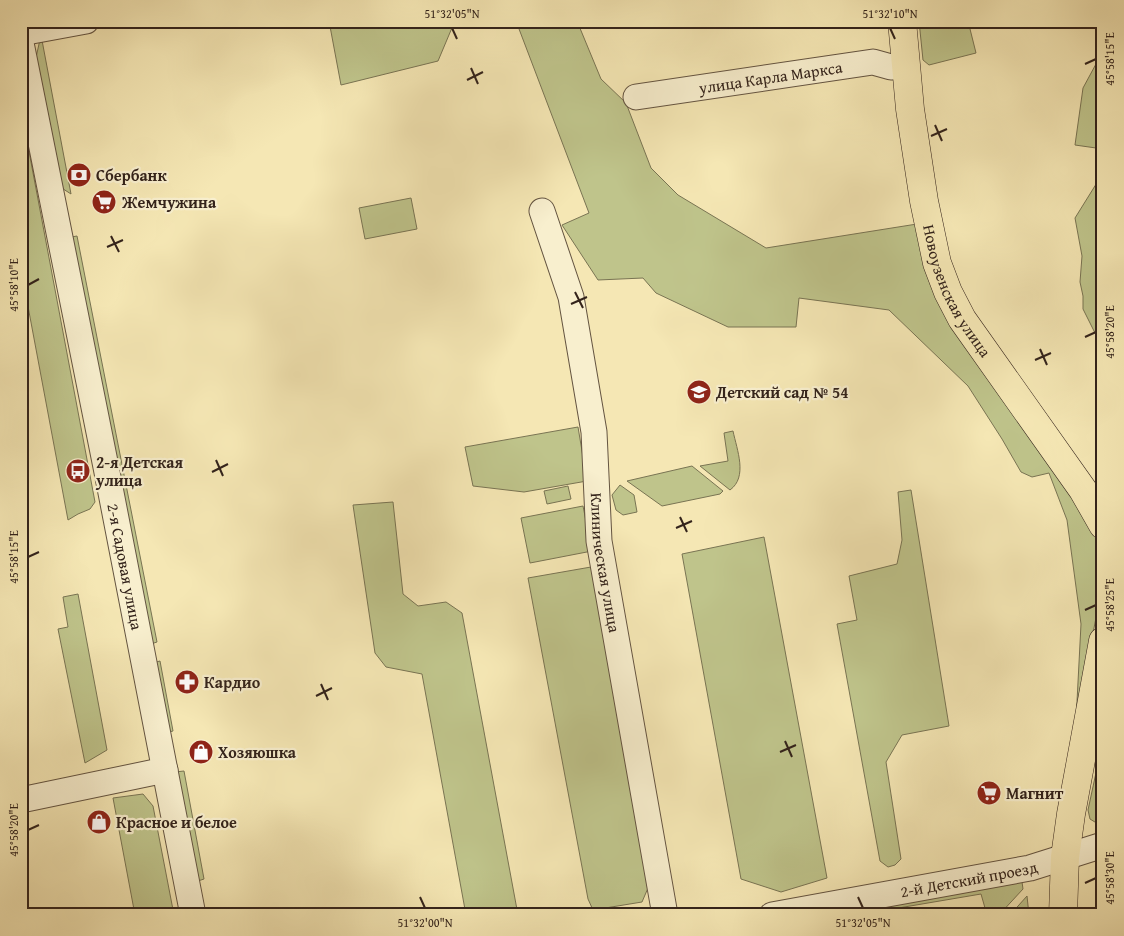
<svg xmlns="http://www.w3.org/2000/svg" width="1124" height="936" font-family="'Gentium Book Plus',serif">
  <rect width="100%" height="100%" fill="#f5e7b4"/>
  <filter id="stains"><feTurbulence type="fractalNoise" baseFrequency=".004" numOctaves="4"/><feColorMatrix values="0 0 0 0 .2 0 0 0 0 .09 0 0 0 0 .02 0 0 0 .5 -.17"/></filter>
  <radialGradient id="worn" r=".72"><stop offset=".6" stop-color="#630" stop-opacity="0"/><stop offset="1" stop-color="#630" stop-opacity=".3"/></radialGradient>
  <path fill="#bfc48b" stroke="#797453" d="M329,21H457L454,23L438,61L341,85Z
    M516,21H577L601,79L626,103L651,168L678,195L766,248L917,224L1096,536L1103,565L1100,597L1076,721L1081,624L1067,520L1049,473L1032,477L1021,472L1002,439L968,386L889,310L799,298L796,327H728L656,293L643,278L598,280L562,225L589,213Z
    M919,21H968L976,53L929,65L923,60Z
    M41,35L71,194L57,185L35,62Z
    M1103,51V149L1075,145L1083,88Z
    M21,109L95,502L90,509L78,514L68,520L21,269Z
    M1103,173V349L1083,309V296L1080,282L1082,256L1075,218Z
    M411,198L417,229L365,239L359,208Z
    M77,236L157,642L145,646L66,238Z
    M578,427L587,481L524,492L473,486L465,447Z
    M733,431C737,450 748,477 730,490L700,466L728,461L724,433Z
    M692,466L723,491L720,494L662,506L627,481Z
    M620,485L634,495L637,512L623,515L616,510L612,495Z
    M568,486L571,499L547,504L544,491Z
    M911,490L949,726L902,735L886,762L901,859L895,865L888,867L880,861L837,624L857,620L849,576L897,564L902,540L898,492Z
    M393,502L403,594L418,606L446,602L462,613L518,915H466L422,674L386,667L375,653L353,505Z
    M583,506L592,551L530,563L521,518Z
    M764,537L827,878L781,892L741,879L682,554Z
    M591,567L651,881L642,902L593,910L588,899L528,578Z
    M78,594L107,750L85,763L58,629L68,627L63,597Z
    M160,661L173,731L162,734L149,664Z
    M1103,740V779C1096,783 1096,789 1096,797L1103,803V827L1090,819L1088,810Z
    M184,771L204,879L195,882L175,772Z
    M143,794L153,806L174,915H135L113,798Z
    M1021,875L1023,889L999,915H987L981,894L863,914L862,905Z
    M1027,896L1029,915H1010Z"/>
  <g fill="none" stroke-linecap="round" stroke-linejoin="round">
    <defs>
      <g id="minor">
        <path d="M21,33L86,21"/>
        <path id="s1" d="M21,43L106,467L193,915"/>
        <path id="s2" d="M636,97L873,62L891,67L906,66"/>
        <path id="s3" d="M542,211L571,297L594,432L599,541L665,915"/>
        <path d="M21,800L165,770"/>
        <path id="s4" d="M772,915L1030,868L1103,845"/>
      </g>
      <g id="major">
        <path id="s5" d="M902,21L910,109L924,201L937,263L948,292L962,319L1083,490L1103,525"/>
        <path d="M1063,915L1065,857L1071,814L1103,641"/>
      </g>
    </defs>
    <use href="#minor" stroke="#645441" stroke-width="27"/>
    <use href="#major" stroke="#33231b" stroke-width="29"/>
    <use href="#minor" stroke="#f8efce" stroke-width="25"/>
    <use href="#major" stroke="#f5e7b4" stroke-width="28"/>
  </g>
  <path fill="none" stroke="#33231b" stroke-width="2" d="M452,28L457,39M890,28L895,39M1085,64L1096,59M471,68L478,84M467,80L483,72M935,125L942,141M931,136L947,129M111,236L119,252M107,247L123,240M28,285L39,279M575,292L583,308M571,304L587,297M1085,337L1096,332M1040,349L1047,365M1035,360L1051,353M216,460L223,476M212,472L228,464M680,517L687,532M676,528L692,521M28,557L39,552M1085,610L1096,605M321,684L328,700M316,696L332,688M785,741L792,757M780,752L796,745M28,830L39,825M1085,883L1096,878M420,897L425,908M858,897L863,908"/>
  <defs>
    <symbol id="bank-disc" viewBox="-11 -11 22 22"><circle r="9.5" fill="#8f2418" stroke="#f8efce"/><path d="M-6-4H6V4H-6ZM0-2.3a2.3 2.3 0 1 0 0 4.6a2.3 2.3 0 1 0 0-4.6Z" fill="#fff"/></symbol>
    <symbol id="supermarket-disc" viewBox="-11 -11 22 22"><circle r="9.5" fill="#8f2418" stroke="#f8efce"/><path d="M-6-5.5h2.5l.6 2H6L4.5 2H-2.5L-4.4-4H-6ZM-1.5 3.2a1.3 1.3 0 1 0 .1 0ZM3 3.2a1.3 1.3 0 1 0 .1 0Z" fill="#fff"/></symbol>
    <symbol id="school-disc" viewBox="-11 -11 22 22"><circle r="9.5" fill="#8f2418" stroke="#f8efce"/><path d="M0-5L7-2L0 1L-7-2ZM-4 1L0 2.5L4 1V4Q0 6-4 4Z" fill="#fff"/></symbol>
    <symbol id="bus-disc" viewBox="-11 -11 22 22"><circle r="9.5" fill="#8f2418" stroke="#f8efce"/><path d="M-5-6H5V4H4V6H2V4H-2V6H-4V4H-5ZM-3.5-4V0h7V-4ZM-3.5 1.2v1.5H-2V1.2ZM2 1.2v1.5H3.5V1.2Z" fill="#fff"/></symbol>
    <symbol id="pharmacy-disc" viewBox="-11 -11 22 22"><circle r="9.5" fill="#8f2418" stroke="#f8efce"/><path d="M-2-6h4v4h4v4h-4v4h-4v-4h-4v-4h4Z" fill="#fff"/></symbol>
    <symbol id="shop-disc" viewBox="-11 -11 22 22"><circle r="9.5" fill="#8f2418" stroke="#f8efce"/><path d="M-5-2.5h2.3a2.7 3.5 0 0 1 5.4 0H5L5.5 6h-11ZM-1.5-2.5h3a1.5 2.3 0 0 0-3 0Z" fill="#fff"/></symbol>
  </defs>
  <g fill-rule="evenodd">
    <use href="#bank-disc" x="65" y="161" width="28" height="28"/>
    <use href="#supermarket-disc" x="90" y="188" width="28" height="28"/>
    <use href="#school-disc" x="685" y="378" width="28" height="28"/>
    <use href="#bus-disc" x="64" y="457" width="28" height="28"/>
    <use href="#pharmacy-disc" x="173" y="668" width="28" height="28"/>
    <use href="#shop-disc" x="187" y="738" width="28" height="28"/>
    <use href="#supermarket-disc" x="975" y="779" width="28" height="28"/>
    <use href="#shop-disc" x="85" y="808" width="28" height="28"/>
  </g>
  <g text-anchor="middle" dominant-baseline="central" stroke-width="4.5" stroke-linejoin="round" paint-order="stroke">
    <g font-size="16" fill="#33231b" stroke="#f8efce">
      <text stroke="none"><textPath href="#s2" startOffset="136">улица Карла Маркса</textPath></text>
      <text stroke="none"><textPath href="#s5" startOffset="278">Новоузенская улица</textPath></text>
      <text stroke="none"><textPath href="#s3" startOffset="359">Клиническая улица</textPath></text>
      <text stroke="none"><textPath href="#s1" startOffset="534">2-я Садовая улица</textPath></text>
      <text stroke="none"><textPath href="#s4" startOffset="200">2-й Детский проезд</textPath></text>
    </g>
    <g font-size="16" font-weight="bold" fill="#33231b" stroke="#f8efce" text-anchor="start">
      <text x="96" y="175">Сбербанк</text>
      <text x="122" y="202">Жемчужина</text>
      <text x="716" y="392">Детский сад № 54</text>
      <text x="96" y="462">2-я Детская<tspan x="96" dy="18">улица</tspan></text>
      <text x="204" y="682">Кардио</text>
      <text x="218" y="752">Хозяюшка</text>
      <text x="1006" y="793">Магнит</text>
      <text x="116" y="822">Красное и белое</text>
    </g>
  </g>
  <rect width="1124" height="936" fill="none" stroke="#f5e7b4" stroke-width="55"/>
  <rect x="28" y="28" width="1068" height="880" fill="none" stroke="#33231b" stroke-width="2"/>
  <g font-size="12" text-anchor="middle" fill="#33231b">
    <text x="452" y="18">51°32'05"N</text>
    <text x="890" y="18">51°32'10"N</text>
    <text transform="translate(1110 59) rotate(-90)" y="4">45°58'15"E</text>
    <text transform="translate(14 285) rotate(-90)" y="4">45°58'10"E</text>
    <text transform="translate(1110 332) rotate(-90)" y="4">45°58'20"E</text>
    <text transform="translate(14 557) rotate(-90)" y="4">45°58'15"E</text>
    <text transform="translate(1110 605) rotate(-90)" y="4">45°58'25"E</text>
    <text transform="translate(14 830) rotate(-90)" y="4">45°58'20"E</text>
    <text transform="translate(1110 878) rotate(-90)" y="4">45°58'30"E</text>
    <text x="425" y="927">51°32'00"N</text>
    <text x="863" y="927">51°32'05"N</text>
  </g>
  <rect width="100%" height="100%" filter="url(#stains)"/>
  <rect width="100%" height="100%" fill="url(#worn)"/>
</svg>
